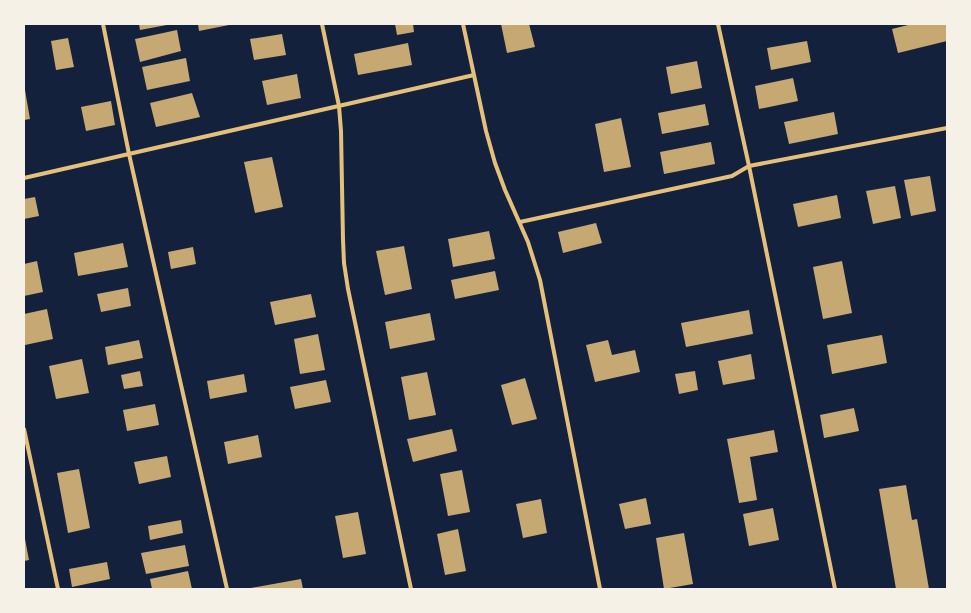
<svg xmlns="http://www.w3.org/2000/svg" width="971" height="613" font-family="'Public Sans',sans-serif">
  <rect width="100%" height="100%" fill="#14213d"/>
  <path fill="#c6a872" d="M139,24H167V25L140,30Z
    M198,24H229V25L199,31Z
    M395,24H413L414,32L397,35Z
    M501,24H529L535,47L507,53Z
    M912,24H947V41L898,53L892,29Z
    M177,30L181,51L140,62L135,39Z
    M282,34L286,55L254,60L250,39Z
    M68,38L74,67L56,70L51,41Z
    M807,41L811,62L771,70L767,48Z
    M408,43L412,65L358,75L354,54Z
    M186,58L190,81L147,90L142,67Z
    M697,61L702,88L671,94L666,67Z
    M297,74L301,98L267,105L262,81Z
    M793,78L798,101L759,109L755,86Z
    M24,90H25L30,119L24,120Z
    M192,93L200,117L156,127L150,103Z
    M111,101L115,125L86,131L81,107Z
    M705,104L709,125L662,134L658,113Z
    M834,112L838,134L789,144L784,122Z
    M621,118L631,167L604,172L595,124Z
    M711,142L715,164L664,174L660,152Z
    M272,157L283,207L255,213L244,162Z
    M930,176L936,211L911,216L904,180Z
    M895,186L901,218L873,224L866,191Z
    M837,195L841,218L798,227L793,204Z
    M35,197L39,216L24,219V199Z
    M596,223L602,243L563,253L558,232Z
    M489,231L495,259L453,267L448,239Z
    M123,243L128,267L78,276L74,253Z
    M404,246L412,289L385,295L376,251Z
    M193,247L196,264L171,269L168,252Z
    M37,261L43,292L24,296V264Z
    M842,261L852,313L823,319L813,267Z
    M495,271L499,290L455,299L451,280Z
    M128,288L131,306L101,312L97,294Z
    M311,294L316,317L275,325L270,302Z
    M47,309L53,339L25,345L24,339V314Z
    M749,310L753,334L686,347L681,323Z
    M430,313L435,340L390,349L385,322Z
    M318,334L325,370L300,374L294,339Z
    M882,335L887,363L832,374L827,345Z
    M139,340L143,358L108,365L105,347Z
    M608,340L612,355L635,350L640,372L595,382L586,345Z
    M751,354L755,379L723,385L718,361Z
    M82,359L89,393L56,399L49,366Z
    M140,371L143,386L124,389L121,375Z
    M695,371L698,390L679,394L675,374Z
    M427,372L436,415L409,420L401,377Z
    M244,374L247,392L210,399L207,381Z
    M525,378L537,419L512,425L501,385Z
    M326,380L331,402L295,409L290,387Z
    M155,404L159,425L127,431L123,410Z
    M854,408L859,431L824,438L820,415Z
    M452,429L457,451L413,462L407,439Z
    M774,430L778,452L750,457L757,500L739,503L727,439Z
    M258,435L262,457L228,464L224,442Z
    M167,456L171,477L139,484L134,462Z
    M79,469L90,528L68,533L57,473Z
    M462,470L470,512L448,516L440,474Z
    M906,485L912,520L917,519L929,589H896L879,489Z
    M646,498L651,524L625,529L619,504Z
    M541,499L547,533L523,538L516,504Z
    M773,508L779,540L749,546L743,514Z
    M358,512L366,554L343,558L335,516Z
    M181,520L183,533L150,540L148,526Z
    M458,529L466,571L445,575L437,534Z
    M684,533L693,584L664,589L656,538Z
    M24,539H25L29,560L24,561Z
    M185,545L189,566L146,574L141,553Z
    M107,562L110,579L72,587L69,569Z
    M188,571L192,589H152L150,579Z
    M301,579L303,589H251V588Z"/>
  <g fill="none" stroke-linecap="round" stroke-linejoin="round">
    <path stroke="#e5c07b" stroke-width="4" d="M103,24L129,154L227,589
      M322,24L339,106L341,131L343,240L344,263L348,289L411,589
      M463,24L486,131L495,163L505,190L528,242L540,280L600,589
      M718,24L749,166L835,589
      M24,178L474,75
      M520,222L732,176L749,166L947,128
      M24,429L58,589"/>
  </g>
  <rect width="971" height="613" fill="none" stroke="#f6f1e7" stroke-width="50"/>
</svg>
